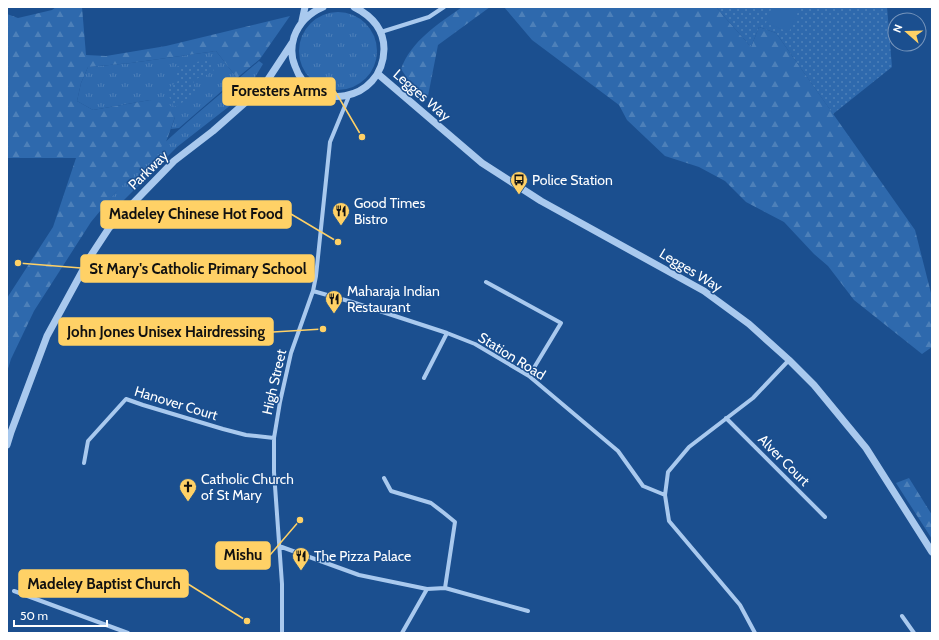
<svg xmlns="http://www.w3.org/2000/svg" width="939" height="640" font-family="Cabin,sans-serif">
  <defs>
    <pattern id="grass-tufts" width="24" height="20" patternUnits="userSpaceOnUse"><rect width="24" height="20" fill="#2e69ad"/><path d="M3 7l-1-3M5 7V3M7 7l1-3M15 17l-1-3M17 17v-4M19 17l1-3" fill="none" stroke="#4d80b9"/></pattern>
    <pattern id="forest-firs" width="22" height="20" patternUnits="userSpaceOnUse"><rect width="22" height="20" fill="#2e69ad"/><path d="M5 1l3.5 6h-7zM16 11l3.5 6h-7z" fill="#4d80b9"/></pattern>
    <pattern id="park-dots" width="8" height="8" patternUnits="userSpaceOnUse"><rect width="8" height="8" fill="#2e69ad"/><path d="M2 2h.1M6 6h.1" fill="none" stroke="#4d80b9" stroke-width="1.8" stroke-linecap="round"/></pattern>
  </defs>
  <rect width="100%" height="100%" fill="#1b4f8f"/>
  <path fill="url(#grass-tufts)" d="M299 51a39 39 0 1 1 78 0a39 39 0 1 1-78 0Z
    M216,51L237,78L179,128L171,129L175,117L150,100L93,110L77,101L81,83L88,67L131,63Z
    M259,61L263,64L245,94L177,147L122,202L103,207C148,152 205,108 259,61Z"/>
  <path fill="url(#forest-firs)" d="M56,7H82L86,55L106,56L166,46L290,16L260,59L237,78L216,51L131,63L88,67L81,83L77,101L93,110L150,100L171,106L175,117L166,142L115,193L91,222L34,311L11,359L7,372V298L53,227L76,158H7V14L18,18L52,10Z
    M462,7H490L438,45L428,96L413,87L401,69C411,41 438,24 462,7Z
    M504,7H716L751,47L759,27L776,33L915,230L932,297V347L922,354L854,300L828,266L814,254L784,222L746,202L725,181L699,167L665,156L627,120L619,105L532,40Z
    M909,478L932,515V539L896,483Z"/>
  <path fill="url(#park-dots)" d="M716,7H887L892,67L833,114L776,33L759,27L751,47Z
    M210,59L214,72L193,80L196,95L174,107L166,90L178,81L175,67Z"/>
  <path fill="#2e69ad" d="M772,7H800L789,32L766,23Z"/>
  <g fill="none" stroke-linecap="round" stroke-linejoin="round">
    <path stroke="#a9c9ee" stroke-width="4" d="M381,32L429,17L444,7
      M486,282L561,323L529,376
      M313,291L352,302L447,333L475,344L529,376L618,451L643,486L665,495
      M424,378L447,333
      M726,418L825,517
      M84,463L88,441L126,399L143,405L223,429L246,435L274,438
      M384,478L391,491L431,503L444,513L455,522L445,588
      M279,546L359,575L427,589L445,588L528,611
      M14,591L128,633
      M902,616L914,633
      M282,633V584L274,472V438L280,402L291,353L313,291L316,276L330,142L349,96
      M402,633L427,589
      M755,633L740,605L669,521L665,495L668,472L689,447L753,398L789,360"/>
    <path stroke="#a9c9ee" stroke-width="7" d="M323,7C309,13 299,23 294,37C291,47 291,57 295,66C311,114 383,103 384,49C384,28 370,15 354,7
      M302,21L305,7
      M378,74L482,163L541,201L704,291L749,324L789,360L814,385L866,448L932,552
      M263,87L283,83L303,82
      M7,445L11,432L47,336L90,257L109,228L174,161L213,131L263,87L292,43"/>
  </g>
  <defs>
    <symbol id="bus-pin" viewBox="-11 -11 22 30"><path d="M0 17L-7.5 6A9.5 9.5 0 1 1 7.5 6Z" fill="#ffd166" stroke="#1b4f8f"/><path d="M-5-6H5V4H4V6H2V4H-2V6H-4V4H-5ZM-3.5-4V0h7V-4ZM-3.5 1.2v1.5H-2V1.2ZM2 1.2v1.5H3.5V1.2Z" fill="#111"/></symbol>
    <symbol id="restaurant-pin" viewBox="-11 -11 22 30"><path d="M0 17L-7.5 6A9.5 9.5 0 1 1 7.5 6Z" fill="#ffd166" stroke="#1b4f8f"/><path d="M-5-6h1v4h1v-4h1v4h1v-4h1v5L-1.5 .5V6h-2V.5L-5-1ZM5-6V6H3V1.5H1.5Q1.5-4 5-6Z" fill="#111"/></symbol>
    <symbol id="church-pin" viewBox="-11 -11 22 30"><path d="M0 17L-7.5 6A9.5 9.5 0 1 1 7.5 6Z" fill="#ffd166" stroke="#1b4f8f"/><path d="M-1.2-6h2.4v3.5h3.3v2.4h-3.3V6h-2.4V-.1h-3.3v-2.4h3.3Z" fill="#111"/></symbol>
  </defs>
  <g fill-rule="evenodd">
    <use href="#bus-pin" x="509" y="170" width="20" height="27"/>
    <use href="#restaurant-pin" x="331" y="201" width="20" height="27"/>
    <use href="#restaurant-pin" x="324" y="289" width="20" height="27"/>
    <use href="#church-pin" x="178" y="477" width="20" height="27"/>
    <use href="#restaurant-pin" x="291" y="546" width="20" height="27"/>
  </g>
  <g text-anchor="middle" dominant-baseline="central" stroke-width="3" stroke-linejoin="round" paint-order="stroke">
    <g font-size="14" fill="#fff" stroke="#1b4f8f">
      <text transform="translate(422 95) rotate(41)">Legges Way</text>
      <text transform="translate(148 170) rotate(-44)">Parkway</text>
      <text transform="translate(691 270) rotate(31)">Legges Way</text>
      <text transform="translate(512 356) rotate(32)">Station Road</text>
      <text transform="translate(274 382) rotate(-77)">High Street</text>
      <text transform="translate(176 403) rotate(17)">Hanover Court</text>
      <text transform="translate(784 460) rotate(45)">Alver Court</text>
    </g>
    <g font-size="14" fill="#fff" stroke="#1b4f8f" text-anchor="start">
      <text x="532" y="180">Police Station</text>
      <text x="354" y="203">Good Times<tspan x="354" dy="16">Bistro</tspan></text>
      <text x="347" y="291">Maharaja Indian<tspan x="347" dy="16">Restaurant</tspan></text>
      <text x="201" y="479">Catholic Church<tspan x="201" dy="16">of St Mary</tspan></text>
      <text x="314" y="556">The Pizza Palace</text>
    </g>
  </g>
  <path fill="none" stroke="#ffd166" stroke-width="1.5" d="M362 137L335 91M338 242L291 214M18 263L81 268M323 329L273 332M300 520L270 555M247 621L188 584"/>
  <g fill="#ffd166" stroke="#1b4f8f" stroke-width="1.5">
    <circle cx="362" cy="137" r="4"/>
    <circle cx="338" cy="242" r="4"/>
    <circle cx="18" cy="263" r="4"/>
    <circle cx="323" cy="329" r="4"/>
    <circle cx="300" cy="520" r="4"/>
    <circle cx="247" cy="621" r="4"/>
  </g>
  <g fill="#ffd166" stroke="#ffd166" stroke-width="1.5">
    <rect x="223" y="78" width="112" height="27" rx="4"/>
    <rect x="101" y="201" width="190" height="27" rx="4"/>
    <rect x="81" y="255" width="233" height="27" rx="4"/>
    <rect x="59" y="318" width="214" height="27" rx="4"/>
    <rect x="216" y="542" width="54" height="27" rx="4"/>
    <rect x="19" y="570" width="169" height="27" rx="4"/>
  </g>
  <g font-size="15" text-anchor="middle" font-weight="bold" fill="#111">
    <text x="279" y="96">Foresters Arms</text>
    <text x="196" y="219">Madeley Chinese Hot Food</text>
    <text x="198" y="274">St Mary's Catholic Primary School</text>
    <text x="166" y="337">John Jones Unisex Hairdressing</text>
    <text x="243" y="560">Mishu</text>
    <text x="104" y="589">Madeley Baptist Church</text>
  </g>
  <rect width="939" height="640" fill="none" stroke="#ffffff" stroke-width="16"/>
  <g transform="translate(907 32) rotate(290)"><circle r="19" fill="#1b4f8f" stroke="#7695bc"/>
  <path d="M0-3L7 15L0 10L-7 15Z" fill="#ffd166"/>
  <text y="-6" font-size="11" font-weight="bold" text-anchor="middle" fill="#ffffff">N</text>
  </g>
  <path d="M14 620v6h93v-6" fill="none" stroke="#ffffff" stroke-width="2"/>
  <text x="20" y="620" font-size="12" fill="#ffffff" stroke="#1b4f8f" stroke-width="3" paint-order="stroke">50 m</text>
</svg>
